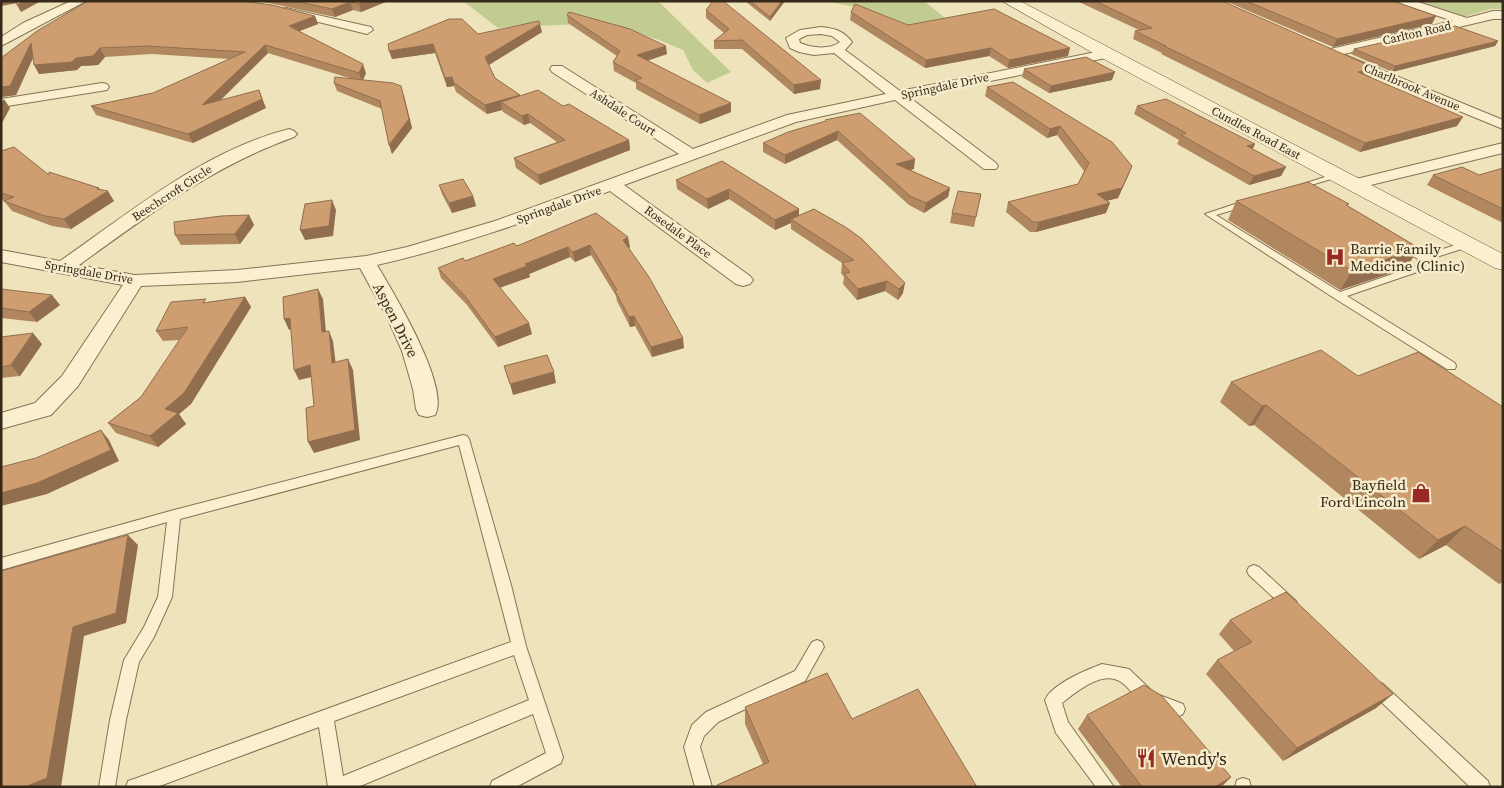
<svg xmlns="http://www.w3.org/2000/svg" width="1504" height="788" font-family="'Source Serif 4',serif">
  <rect width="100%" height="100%" fill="#efe3bc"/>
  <path fill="#c2cc90" d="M463,1H658L731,72L707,83L693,70L683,50L659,40L608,23L534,26L530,23L498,28Z
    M924,1L945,18L937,29L895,23L887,16L867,9L829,2Z
    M1420,1H1503V9H1491L1463,17Z"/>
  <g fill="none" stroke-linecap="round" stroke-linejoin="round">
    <defs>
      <path id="service" d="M1334,174L1341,176L1298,189L1294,187Z
        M1247,200L1250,201V205L1216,215L1340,292L1416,266L1418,259L1399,248V244H1405L1424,255L1465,242H1471V246L1427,260L1423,270L1347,296L1455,363L1456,366L1455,369H1447L1334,298L1205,214Z
        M463,435L467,436L469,439L511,585L526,646L563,757L561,763L516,787H490L492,781L546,753L533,714L358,787H328L319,727L157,787H126L128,781L134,779L511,642L459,445L180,519L172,597L154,637L139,662L126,720L115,787H99L110,720L124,660L144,627L158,597L167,522L1,570V558L174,510ZM514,655L529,700L343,776L334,721Z
        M1254,565L1259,567L1296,601L1298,605L1296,609L1291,611L1286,609L1249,575L1247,571L1249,567Z
        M817,640L822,642L824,647L805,681L718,722L704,736L700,747L712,787H695L684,747L692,725L706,712L795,671L812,642Z
        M1102,664L1129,669L1154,693L1183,704L1185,709L1183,714L1177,717C1167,713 1153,710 1144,704C1135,699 1130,688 1121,682C1103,669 1076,692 1062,703L1068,722L1114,787H1096L1056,733L1045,700C1052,684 1086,670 1102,664Z
        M1378,682L1383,684L1488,781L1490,787H1470L1373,694L1370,689L1373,684Z
        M1243,778L1249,780L1251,787H1235L1237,780Z"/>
      <path id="minor" d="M71,1H86L1,46V37L23,23Z
        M1398,1H1415L1467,18L1493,11H1503V19H1493L1331,57L1326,56L1325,53L1326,50L1453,21L1399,3Z
        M286,8L371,27L373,30L367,34L282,13L280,11Z
        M821,27C834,28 844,31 852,42L845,50L900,91L1106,50L1112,54L1106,58L909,97L996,163L998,166L996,169H984L895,100L796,122L624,185L750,276L753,280L750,284L743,286L736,284L610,191C533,219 457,247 377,265C393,292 451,387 435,415L427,417L419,415L416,409L413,389L402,351L386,315L360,268L237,282L141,286L78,386L51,415L1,429V413L35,403L62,376L123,285L1,262V250L60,261C131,212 203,151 289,129L294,131L297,134L294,137C211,167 150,214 79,265L135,275L237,270L366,256L407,247L495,221L679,154L552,72L550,69L552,66H562L693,149L787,115L886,94L834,53L814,55L799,52L790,48L786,38L800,30ZM821,34L832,36L840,42C829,50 812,48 800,43L799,39L807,35Z
        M1345,55L1503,120V129L1340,62L1339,59L1340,56Z
        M102,83L107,84L109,87L107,90L1,107V99Z
        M1503,143V153L1354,189L1348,187L1346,184L1348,181Z"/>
      <path id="secondary" d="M1002,1H1020L1503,254V270L1495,268L1100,57Z"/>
    </defs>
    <use href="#service" stroke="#867255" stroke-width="2"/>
    <use href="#minor" stroke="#867255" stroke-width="2"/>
    <use href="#secondary" stroke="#685339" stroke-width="1"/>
    <use href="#service" fill="#faf0cf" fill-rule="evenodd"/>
    <use href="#minor" fill="#faf0cf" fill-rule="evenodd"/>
    <use href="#secondary" fill="#faf0cf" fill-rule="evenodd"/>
  </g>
  <path fill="#b18760" d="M259,1H388L361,12L353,10L335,17Z
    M745,1H785L770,21Z
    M1077,1H1222L1371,77H1369L1457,126L1360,152L1161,54L1162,53L1133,39L1135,31L1139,30Z
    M1225,1H1393L1432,24L1333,47Z
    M706,10L820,89L794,94L742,49H714V41L724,33L706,18Z
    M851,12L908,25L1068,56L1008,68L989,56L925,68L850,20Z
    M567,15L667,54L647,61L731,112L700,124L636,89V83L614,71L613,62L617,56L568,23Z
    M315,16L318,24L299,31L366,73L363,80L404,95L412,128L392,154L382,109L337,91L334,83L349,78L268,53L221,100L266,108L193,143L96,115L91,106L153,93L229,59L152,54L105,57L98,65L81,66L77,70L39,74L33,58L16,95L1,97V58Z
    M542,32L489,65L495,78L520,96L563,106L629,140L630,150L540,185L516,168L514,158L557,142L530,123L524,125L503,112L502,110L487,114L456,92L454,86L447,87L435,53L392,59L478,34Z
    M1498,41L1495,46L1392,72L1351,54L1354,49Z
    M1024,69L1112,80L1049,93L1022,77Z
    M1013,82L1132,166L1128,176L1118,198L1106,201V213L1036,232H1030L1006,212L1008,202L1078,184L1084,171L1057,135L1047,138L985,96L987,87Z
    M1137,106L1253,149L1286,167L1281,176L1249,185L1177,144L1179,140L1134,114Z
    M825,120L914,169L910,170L950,188L948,197L924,213L909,205L837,140L785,164L763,152V143L825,121Z
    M1,151L49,175L99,188L100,190L114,201L71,229L52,226L12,211L4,201L1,200Z
    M722,161L799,209V215L814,209L903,293L898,300L885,291L857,300L843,284L844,277L841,273L842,263L791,229V223L775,230L729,199L708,209L677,189L676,180Z
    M1503,168V223L1427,185L1433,175H1479Z
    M439,185L473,196L476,206L452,213L442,194Z
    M981,194L974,227L950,223L952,213Z
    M1236,201L1348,206L1419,248L1406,268L1340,290L1228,220Z
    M596,213L630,247L629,248L684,348L652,357L635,326L630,327L617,301L616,296L591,255L575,262L570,257L529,274L530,277L500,288L532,334L498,347L467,305L441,278L438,268L517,246Z
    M249,215L254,225L240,244L181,245L175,235Z
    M1,289L60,305L37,322L1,318Z
    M245,297L251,307L191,404L179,414L186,424L158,447L116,433L108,423L141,397L180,340L163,341L156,331L208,302Z
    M1,337L42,344L20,376L1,378Z
    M1358,376L1503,407V582L1499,584L1446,545L1419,559L1254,425L1249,426L1220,402L1231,382Z
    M1230,620L1393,694L1376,708L1283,761L1206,674L1217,660L1234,651L1219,634Z
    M745,707L852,719L977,787H718L717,785L763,764L745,724Z
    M1087,715L1231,777L1221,787H1122L1078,729Z"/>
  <path fill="#906e4e" d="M1,1H17L18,3L1,6Z
    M24,1H41L21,12L17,5Z
    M366,1H388L361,12L359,4Z
    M782,1H785L770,21V17Z
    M350,2L353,10L335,17L332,9Z
    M315,16L318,24L292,34L289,26Z
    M1436,16L1432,24L1333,47L1337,39Z
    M540,24L542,32L487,66L485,57Z
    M1498,41L1495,46L1392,72L1395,66Z
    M31,43L36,51L16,95L1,97V87Z
    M433,44L435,53L392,59L389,51Z
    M265,45L268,53L206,114L202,105Z
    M666,46L667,54L637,64V55Z
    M100,48L105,57L98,65L81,66L77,70L39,74L34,65L76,58Z
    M991,48L989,56L925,68L926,60Z
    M1070,48L1068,56L1008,68L1009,60Z
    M363,64L366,73L362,82L359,73Z
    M1375,68L1371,77L1354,81L1358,72Z
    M1115,72L1112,80L1049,93L1051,86Z
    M452,77L454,86L447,87L445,78Z
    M821,80L820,89L794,94V85Z
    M401,86L412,128L392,154L389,145Z
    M259,90L266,108L193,143L188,134Z
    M520,95L522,104L501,102L502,110L487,114L485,105Z
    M4,99L10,108L1,125V103Z
    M731,103V112L700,124L699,115Z
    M528,114L530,123L524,125L522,116Z
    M1463,117L1457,126L1360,152L1365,143Z
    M1060,126L1057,135L1047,138L1050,129Z
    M838,131L837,140L785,164V155Z
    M629,140L630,150L540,185L538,175Z
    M1255,144L1251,153L1247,146Z
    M915,159L914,169L895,173L896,164Z
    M1132,166L1128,176L1118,198L1094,204L1097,194Z
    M1286,167L1281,176L1249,185L1254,176Z
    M99,188L103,194L108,191L114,201L71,229L64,219L97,189Z
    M950,188L948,197L924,213L926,203Z
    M729,189V199L708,209L707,199Z
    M473,196L476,206L452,213L449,203Z
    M332,200L336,210L333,236L305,240L300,230Z
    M1110,203L1106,213L1036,232L1039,222Z
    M799,209V219H791V223L775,230V220Z
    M249,215L254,225L240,244L235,234Z
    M628,237L630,247L624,250L623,240Z
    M590,245L591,255L575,262L573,252Z
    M568,247L570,257L529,274L530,277L495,289L493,279L525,264Z
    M1419,248L1406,268L1340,290L1352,271Z
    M887,281L885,291L857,300L858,289Z
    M905,283L903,293L898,300L899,289Z
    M318,289L323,299L327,343L322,332Z
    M52,295L60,305L37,322L29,312Z
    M245,297L251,307L191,404L179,414L186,424L158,447L150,436L165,409Z
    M634,316L635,326L630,327L629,317Z
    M290,318L295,328L289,330L284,319Z
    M529,323L532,334L498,347L495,337Z
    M329,331L333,341L337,374L332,363Z
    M33,333L42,344L20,376L11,365Z
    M683,338L684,348L652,357L651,347Z
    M348,359L353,370L360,440L314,453L308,442Z
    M310,365L316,376L299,380L294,370Z
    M554,372L556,383L513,395L510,384Z
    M1266,405L1254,425L1249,426L1262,406Z
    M101,430L109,440L119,461L47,494L1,506V493Z
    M1465,526L1446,545L1419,559L1438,540Z
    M128,535L138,545L126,623L84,636L61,787H25L73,627Z
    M1393,694L1376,708L1283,761L1297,748Z
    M1231,777L1221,787H1215Z"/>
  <path fill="#ce9d70" stroke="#906e4e" d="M15,1H24L17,5Z
    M88,1H242L272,5L315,16L289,26L363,64L359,73L265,45L202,105L259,90L262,99L188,134L91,106L153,93L245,52L148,46L100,48L93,56L76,58L72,62L34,65L31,43L10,86L1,87V58L37,31Z
    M294,1H366L359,4L350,2L332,9Z
    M713,1H723L821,80L794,85L742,40L714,41L729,29L706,10Z
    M750,1H782L770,17Z
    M1095,1H1222L1375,68L1358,72L1463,117L1365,143L1164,46H1166L1135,31L1152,28Z
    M1246,1H1393L1436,16L1337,39Z
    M855,4L908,25L994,9L1070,48L1009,60L991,48L926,60L851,12Z
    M569,12L630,29L666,46L637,55L731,103L699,115L635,80L642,78L613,62L620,51L567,15Z
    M449,19H462L478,34L539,21L540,24L485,57L495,78L520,95L485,105L454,83L452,77L445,78L433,44L389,51L388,44Z
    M1455,26L1498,41L1395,66L1354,49Z
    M1086,57L1115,72L1051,86L1024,69Z
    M335,77L393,83L401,86L409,119L389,145L380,101L334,83Z
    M1013,82L1112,142L1132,166L1122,188L1097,194L1110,203L1039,222H1033L1008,202L1078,184L1089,163L1060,126L1050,129L987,87Z
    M538,90L563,106L569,104L629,140L538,175L514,158L565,140L528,114L522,116L501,102Z
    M1166,99L1255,144L1247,146L1286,167L1254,176L1181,135L1186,133L1137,106Z
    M860,113L915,159L896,164L950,188L926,203L910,196L838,131L785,155L763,143L788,132L826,121L825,120Z
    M14,147L49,175V172L99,188L97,189L108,191L64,219L45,216L4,201L14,197L1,193V151Z
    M722,161L799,209L775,220L729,189L707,199L676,180Z
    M1462,167L1479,175L1503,168V209L1433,175Z
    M463,179L473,196L449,203L439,185Z
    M1308,182L1349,204L1346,205L1419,248L1352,271L1236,201Z
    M958,191L981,194L976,217L952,213Z
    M332,200L329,226L300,230L305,204Z
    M814,209L847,228L862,239L905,283L899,289L887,281L858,289L844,274L850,272L842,263L854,260L791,219Z
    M596,213L628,237L623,240L649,277L683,338L651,347L634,316L629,317L615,291L617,290L590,245L573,252L568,247L525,264L527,266L493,279L529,323L495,337L464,295L438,268L463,258L465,261L514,243L517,246Z
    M249,215L235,234L175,235L174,222L221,216Z
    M1,289L52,295L29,312L1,308Z
    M318,289L322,332L329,331L332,363L348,359L355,430L308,442L306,408L314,406L310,365L294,370L290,318L284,319L283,297Z
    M245,297L184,393L165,409L178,413L150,436L108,423L141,397L188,327L156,331L171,302L206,299L203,303Z
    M33,333L11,365L1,367V337Z
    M1321,350L1358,376L1418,352L1503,407V552L1465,526L1438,540L1266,405L1262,406L1231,382Z
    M547,355L554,372L510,384L504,366Z
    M101,430L111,450L37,483L1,493V467L36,458Z
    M128,535L116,613L73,627L47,778L25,787H1V571Z
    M1286,592L1393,694L1297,748L1217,660L1252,642L1230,620Z
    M827,673L852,719L918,689L977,787H718L717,785L769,762L745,707Z
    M1144,685L1162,696L1231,777L1215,787H1142L1087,715Z"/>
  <defs>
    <symbol id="hospital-bare" viewBox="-9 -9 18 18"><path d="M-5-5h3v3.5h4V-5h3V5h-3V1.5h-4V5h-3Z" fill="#972a23" stroke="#f6eccb" stroke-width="2.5" paint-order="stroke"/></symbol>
    <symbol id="shop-bare" viewBox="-9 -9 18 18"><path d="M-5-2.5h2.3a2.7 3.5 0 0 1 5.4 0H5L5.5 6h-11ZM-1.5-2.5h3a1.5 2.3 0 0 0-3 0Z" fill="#972a23" stroke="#f6eccb" stroke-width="2.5" paint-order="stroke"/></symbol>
    <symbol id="restaurant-bare" viewBox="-9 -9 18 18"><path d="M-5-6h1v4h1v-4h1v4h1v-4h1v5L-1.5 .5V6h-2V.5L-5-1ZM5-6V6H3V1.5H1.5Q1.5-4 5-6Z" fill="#972a23" stroke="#f6eccb" stroke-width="2.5" paint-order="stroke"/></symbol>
  </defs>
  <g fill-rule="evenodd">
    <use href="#hospital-bare" x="1321" y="243" width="28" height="28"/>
    <use href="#shop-bare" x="1407" y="479" width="28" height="28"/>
    <use href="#restaurant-bare" x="1132" y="744" width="28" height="28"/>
  </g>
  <g text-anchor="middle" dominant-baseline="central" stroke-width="5" stroke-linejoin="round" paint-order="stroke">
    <g font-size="12" fill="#35291a" stroke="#f6eccb">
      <text transform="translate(1417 33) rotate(-13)">Carlton Road</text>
      <text transform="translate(945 86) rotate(-12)">Springdale Drive</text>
      <text transform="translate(1412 87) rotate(23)">Charlbrook Avenue</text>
      <text transform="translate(623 112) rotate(33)">Ashdale Court</text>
      <text transform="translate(1256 133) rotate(28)">Cundles Road East</text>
      <text transform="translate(172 193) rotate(-33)">Beechcroft Circle</text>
      <text transform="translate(559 205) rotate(-20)">Springdale Drive</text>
      <text transform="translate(678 232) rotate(36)">Rosedale Place</text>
      <text transform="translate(89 272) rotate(10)">Springdale Drive</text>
    </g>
    <g font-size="15" fill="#35291a" stroke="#f6eccb" text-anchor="start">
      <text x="1350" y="248">Barrie Family<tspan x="1350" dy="17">Medicine (Clinic)</tspan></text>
      <text x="1406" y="484" text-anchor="end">Bayfield<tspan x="1406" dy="17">Ford Lincoln</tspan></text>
    </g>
    <g font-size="15" fill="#35291a" stroke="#f6eccb">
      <text transform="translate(396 320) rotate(63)">Aspen Drive</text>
    </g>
    <g font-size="18" fill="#35291a" stroke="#f6eccb" text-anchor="start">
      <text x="1161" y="758">Wendy's</text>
    </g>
  </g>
  <rect width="1504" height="788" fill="none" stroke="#35291a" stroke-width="5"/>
</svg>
